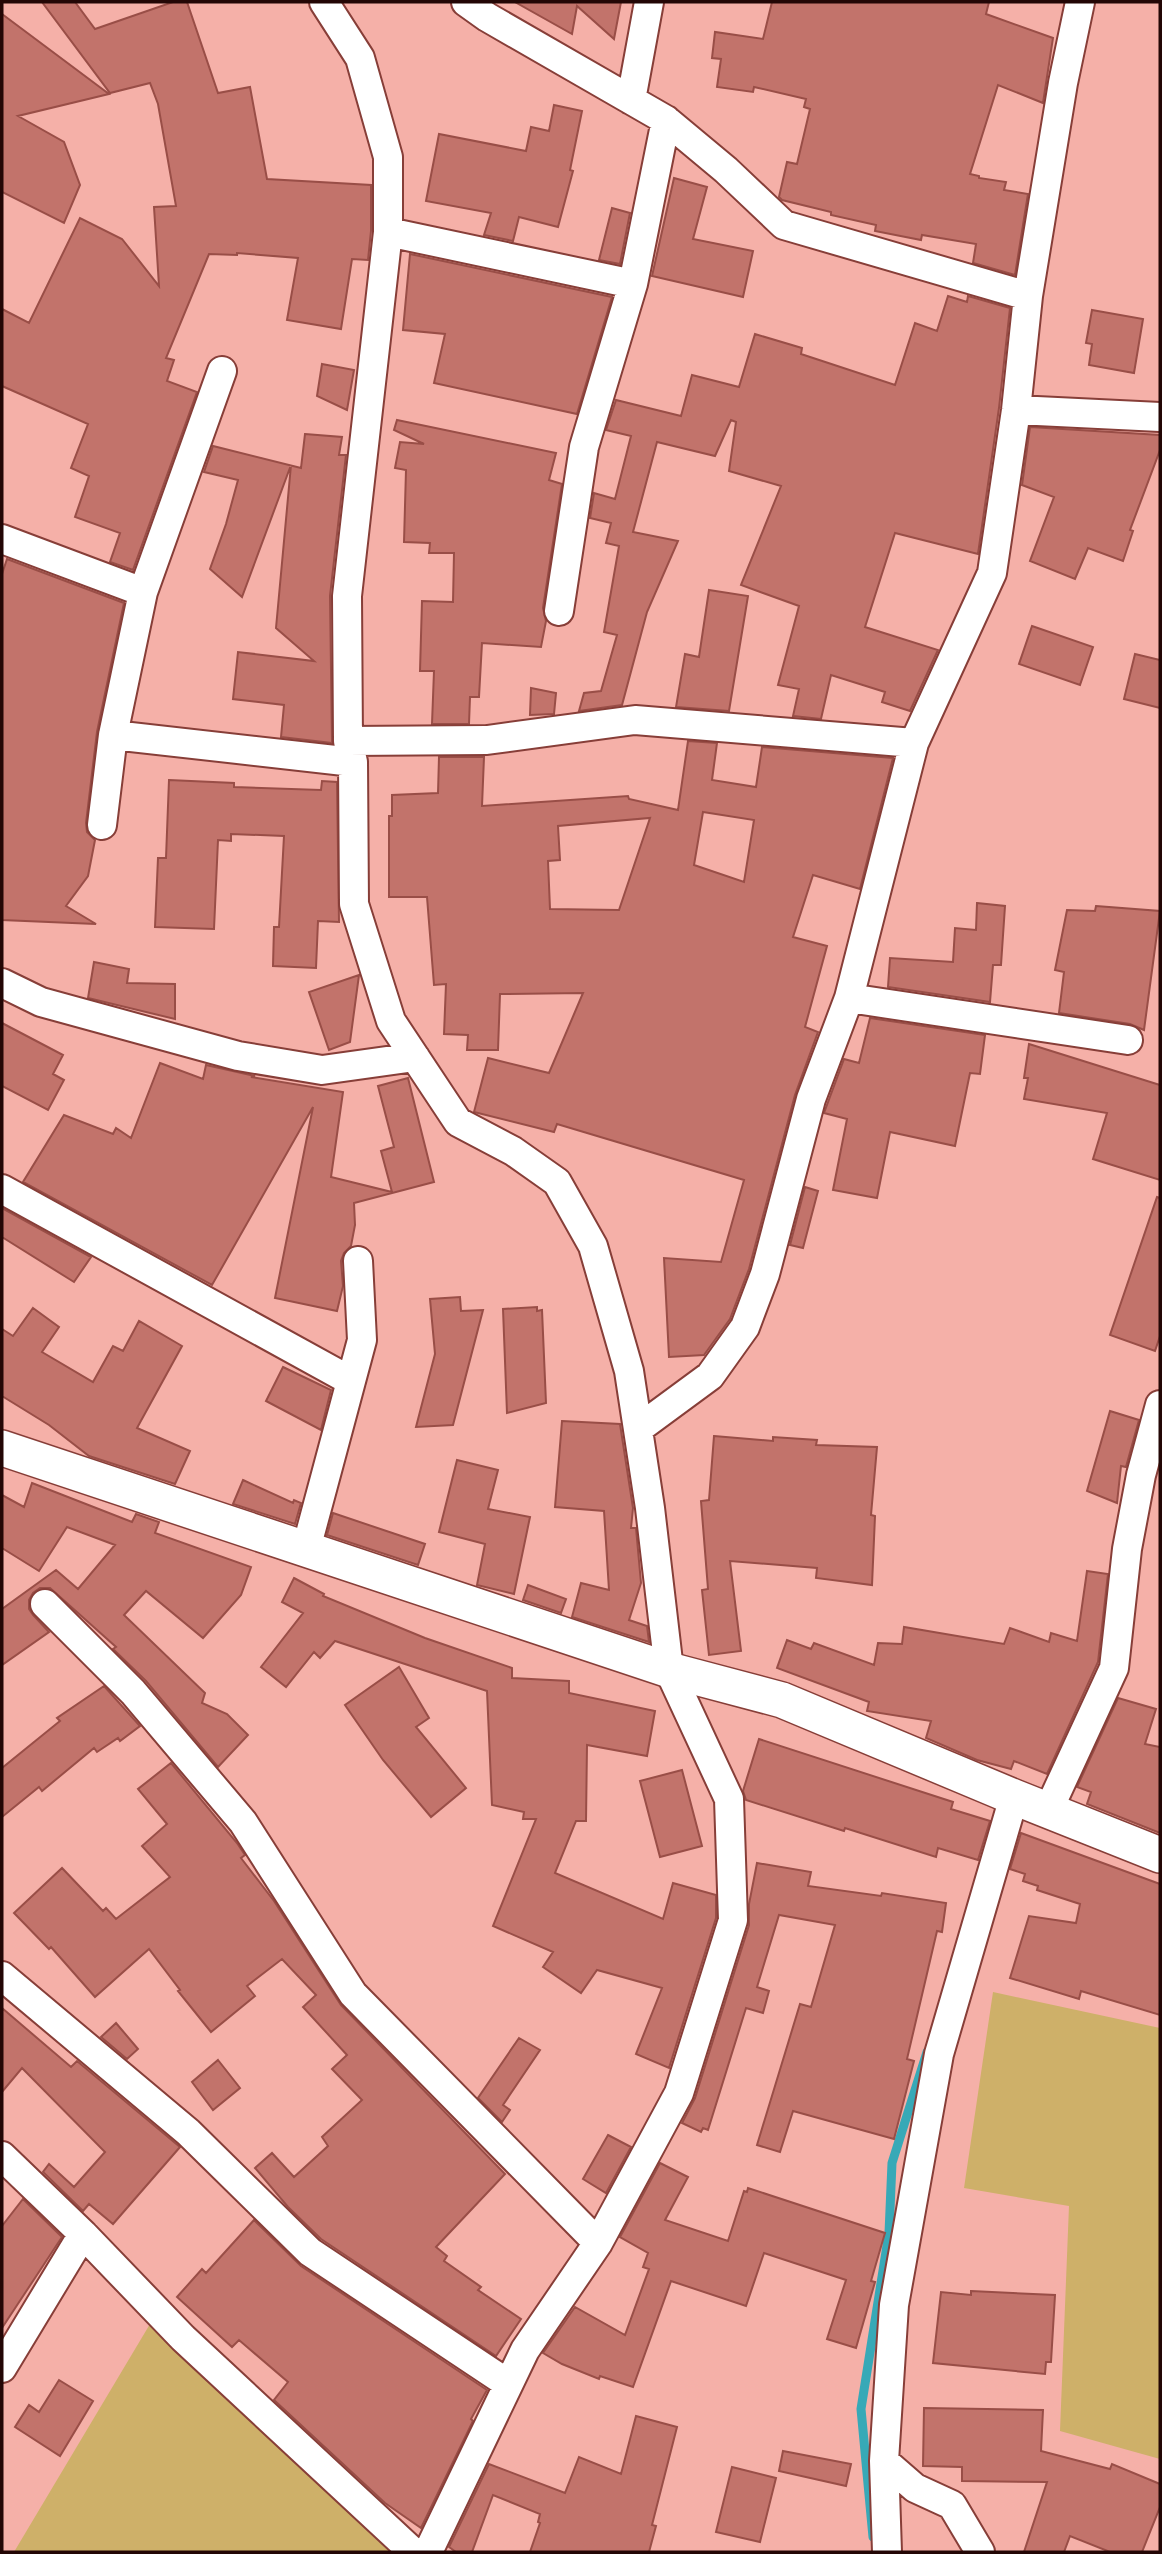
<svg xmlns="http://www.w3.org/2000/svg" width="1162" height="2554" font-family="'Noto Sans',sans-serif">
  <rect width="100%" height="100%" fill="#f5b0a8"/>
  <path fill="#ceb069" d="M993,1992L1160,2028V2459L1060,2431L1069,2206L964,2188Z
    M150,2324L395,2552H14Z"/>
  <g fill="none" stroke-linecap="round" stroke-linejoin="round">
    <path stroke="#37a9b7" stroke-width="9" d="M873,2537L861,2409L889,2233L892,2163L927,2052"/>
  </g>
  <path fill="#c2736b" stroke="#994e47" stroke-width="2" fill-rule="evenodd" d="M42,2H75L95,29L173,2H187L218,93L250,87L267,179L371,185V231L368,260L352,259L341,329L287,320L298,258L237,253V255L209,254L166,358L174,360L167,381L197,392L133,570L110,562L120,533L75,517L89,476L71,468L88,424L2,386V309L29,323L80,218L122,239L159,286L154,207L176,206L158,104L150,83L110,93Z
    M515,2H621L614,39L577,6L572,34Z
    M772,2H989L986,14L1053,38L1043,103L998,85L970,174L979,176V178L1006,182L1004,190L1028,194L1015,275L973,263L976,244L922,235L921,240L875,231L876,225L831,215V212L782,200L779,197L787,162L797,164L810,109L804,107L806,99L754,87L753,92L717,87L721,59L712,58L715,32L763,39Z
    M2,14L109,94L18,116L64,142L80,185L64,223L2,192Z
    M554,105L582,111L570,170L573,171L558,227L519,217L513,241L484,235L491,213L426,201L439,134L526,151L531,127L549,131Z
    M674,178L707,187L693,239L753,251L743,297L652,276Z
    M612,208L630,213L620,264L599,260Z
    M410,254L612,297L577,414L434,383L445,334L403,330Z
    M948,296L967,302L968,296L1010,308L999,408L978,554L895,533L865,627L938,650L910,711L882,702L885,692L831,675L821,719L793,716L799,689L778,685L799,606L741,585L781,486L729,471L736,422L731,420L715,456L657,442L633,532L678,541L647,612L622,705L579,711L584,693L601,691L617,635L604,632L619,546L606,543L611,523L590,518L594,493L615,499L631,436L606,430L616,400L681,416L692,375L739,387L755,334L802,348L801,354L895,385L915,323L937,331Z
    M1092,310L1143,319L1134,373L1089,365L1092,344L1086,343Z
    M322,364L354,370L347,410L317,396Z
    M397,420L556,453L549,480L562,484L543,608L546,621L541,647L482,643L479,697H470L469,724H432L434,671H420L422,601L453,602L454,553H429L430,543L404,542L406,470L395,468L400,442L424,444L394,430Z
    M1030,427L1160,435V450L1130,530L1133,531L1123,561L1088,548L1075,579L1030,561L1054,497L1022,485Z
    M305,434L342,437L339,455H346L330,596L332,743L281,737L284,705L233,699L238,652L314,661L276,628L291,465L242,597L210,569L226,524L238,480L204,472L213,446L301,468Z
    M7,559L124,603L97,732L86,823L87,832L95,840L88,876L66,906L96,924L2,920V574Z
    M709,590L748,596L729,711L676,707L685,654L699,657Z
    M1032,626L1093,647L1080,685L1019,664Z
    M1135,654L1160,660V708L1124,699Z
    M531,688L556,693L554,714L530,715Z
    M688,741L717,743L712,780L756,787L762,747L893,758L860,889L813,875L793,937L827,946L805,1027L818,1032L795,1095L749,1269L730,1319L704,1355L669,1357L664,1258L721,1262L744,1180L557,1124L554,1132L474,1112L488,1058L549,1073L583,993L500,994L498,1050H467L468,1035L444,1034L446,984L434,985L427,897H389V816H392V795L438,793L439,757H484L482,806L628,796L629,799L678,810ZM703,812L754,820L744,882L694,865ZM650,818L619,910L550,909L548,861L560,860L558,826Z
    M169,780L234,783V787L321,790L322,781L337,782L339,922L318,921L316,968L273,966L274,927H279L284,836L231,834V841L218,840L214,929L155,927L158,858H166Z
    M977,903L1005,906L1001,965H993L990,1002L888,987L890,958L953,962L955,928L976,930Z
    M1096,906L1160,911L1144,1030L1130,1024L1059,1013L1064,972L1055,970L1067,910L1095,911Z
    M94,962L129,969L127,983L175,984V1019L88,998Z
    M359,975L350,1042L329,1050L309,992Z
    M870,1018L985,1035L980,1074L970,1073L955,1146L890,1132L877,1198L833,1190L847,1119L824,1113L844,1059L859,1063Z
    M2,1023L63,1055L53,1074L64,1080L48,1110L2,1086Z
    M1029,1044L1160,1085V1180L1093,1159L1107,1113L1024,1099L1028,1078H1024Z
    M160,1063L203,1079L206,1065L255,1076L251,1077L343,1092L331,1177L392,1192L381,1151L394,1147L378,1086L408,1078L434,1182L354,1203L355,1225L351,1246L344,1253L341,1261L343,1286L337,1311L275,1298L313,1107L212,1285L23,1182L64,1115L113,1134L116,1128L131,1138Z
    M805,1187L818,1191L803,1248L790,1245Z
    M1157,1197L1160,1198V1336L1155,1351L1110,1335Z
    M2,1208L91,1257L74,1282L2,1237Z
    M460,1297L461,1311L483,1310L453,1425L416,1427L435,1354L430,1299Z
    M537,1307V1311L542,1310L546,1403L507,1413L503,1309Z
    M33,1308L59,1327L42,1352L93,1382L113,1346L123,1351L139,1321L182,1346L137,1428L190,1451L175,1484L89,1456L49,1425L2,1396V1329L13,1336Z
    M283,1367L331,1390L321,1430L266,1401Z
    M1110,1411L1139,1420L1126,1467L1121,1466L1117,1503L1087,1491Z
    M562,1421L620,1424L633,1508L631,1528H636L641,1583L629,1620L647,1626L649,1642L572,1617L581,1583L609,1590L604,1511L555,1507Z
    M714,1436L773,1441V1437L817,1440L816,1445L877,1447L871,1515L875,1516L872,1585L816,1578L817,1568L730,1561L741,1651L709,1655L702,1590L708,1589L701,1501L709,1500Z
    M457,1460L498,1470L488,1509L530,1517L514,1594L477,1585L485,1544L439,1532Z
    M243,1480L293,1503L294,1500L301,1503L295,1524L233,1504Z
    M32,1483L132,1522L136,1514L159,1522L155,1533L251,1567L241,1595L203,1638L146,1591L124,1615L205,1693L202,1703L227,1714L248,1735L218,1767L146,1681L113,1649L116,1647L50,1588H40L33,1593L29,1600V1609L33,1615L49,1632L2,1665V1609L56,1570L78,1589L115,1545L67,1527L39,1571L2,1548V1495L24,1507Z
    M333,1513L425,1544L418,1565L327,1535Z
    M1087,1571L1108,1574L1098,1662L1047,1774L1014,1761L1011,1769L977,1760L926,1738L931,1721L867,1711L869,1702L777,1668L787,1640L811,1649L814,1643L874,1665L878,1643L902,1644L904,1627L1004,1644L1010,1628L1049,1642L1051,1633L1077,1641Z
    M294,1578L324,1594L323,1596L425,1638L512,1668V1678L569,1681V1693L655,1711L647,1756L587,1745L586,1821H576L555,1873L663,1919L673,1883L716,1895V1918L669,2068L636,2054L662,1988L597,1970L581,1993L543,1967L553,1952L493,1926L536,1819H523L524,1812L492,1805L487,1691L335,1641L320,1658L314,1652L286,1687L261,1667L303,1613L282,1602Z
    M528,1585L566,1599L561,1613L523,1600Z
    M399,1667L429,1718L416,1727L466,1788L431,1817L383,1760L345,1705Z
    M104,1686L140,1726L120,1741L118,1738L97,1752L94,1748L42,1791L39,1787L2,1817V1768L60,1721L57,1718Z
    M1118,1698L1156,1709L1145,1744L1160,1747V1833L1087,1804L1091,1792L1077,1787Z
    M759,1739L953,1802L951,1809L990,1821L978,1860L938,1848L936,1857L845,1828L844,1831L746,1800L743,1791Z
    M171,1763L237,1843L245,1855L241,1858L274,1901L341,2005L505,2174L436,2247L447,2256L444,2261L481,2287L478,2290L521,2319L496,2356L321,2239L288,2207L255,2168L272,2153L294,2177L328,2146L322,2137L362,2100L332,2069L347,2055L303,2007L316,1995L282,1959L247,1986L255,1996L211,2032L178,1991L180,1990L149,1949L95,1997L51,1947L49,1949L14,1913L62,1868L103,1911L106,1908L116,1919L170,1877L142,1846L167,1824L138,1789Z
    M682,1770L702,1846L660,1857L640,1781Z
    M1021,1833L1160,1884V2015L1081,1991L1079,1999L1010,1978L1029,1916L1076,1923L1080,1904L1037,1890L1038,1886L1023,1881L1025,1874L1010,1869Z
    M757,1863L811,1872L808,1886L881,1896L882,1893L946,1903L942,1932L937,1931L907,2059L914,2061L894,2139L793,2111L780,2152L757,2145L800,2004L811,2007L835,1925L779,1915L757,1987L769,1991L763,2013L746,2008L708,2130L703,2128L701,2132L682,2123L695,2098L749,1925V1904Z
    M2,2008L71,2067L77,2061L180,2147L113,2224L89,2204L83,2211L43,2172L49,2164L74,2187L105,2152L22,2068L2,2092Z
    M116,2023L138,2049L127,2059L101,2037Z
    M519,2038L540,2050L503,2105L510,2110L502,2122L478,2098Z
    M218,2060L240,2088L213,2110L192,2082Z
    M608,2135L631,2147L606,2193L583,2179Z
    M660,2163L688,2177L665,2220L728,2241L744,2191L747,2192L748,2188L885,2233L871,2281L875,2282L856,2348L827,2339L846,2280L764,2253L746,2306L671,2281L633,2387L600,2376L599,2379L562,2364L543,2353L575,2307L625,2335L649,2269L643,2267L648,2253L620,2237Z
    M23,2199L62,2237L2,2328V2226Z
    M254,2220L301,2266L487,2390L471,2419L473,2421L421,2528L385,2503L274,2400L288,2382L239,2340L232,2347L177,2297L202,2269L206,2273Z
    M971,2291L1055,2295L1051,2362H1046L1045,2374L933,2363L941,2292L971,2295Z
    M59,2380L93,2401L60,2456L15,2427L29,2405L39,2412Z
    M924,2408L1043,2410L1041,2451L1110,2469L1112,2464L1160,2484V2507L1142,2552H1110L1070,2536L1064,2552H1024L1047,2482L962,2481V2467L923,2466Z
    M636,2416L677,2427L652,2525L656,2526L649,2552H530L540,2523L538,2522L540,2514L493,2495L472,2552H456L449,2547L489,2464L565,2493L579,2457L621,2474Z
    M783,2451L851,2464L846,2486L779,2471Z
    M732,2467L776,2478L760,2542L716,2532Z"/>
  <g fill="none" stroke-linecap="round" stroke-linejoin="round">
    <defs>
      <path id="minor" d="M324,2L360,58L388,157V232L347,596L348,741L353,762L354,904L391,1021L458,1122L513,1151L557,1182L593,1246L629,1371L650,1508L669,1670L729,1799L733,1920L679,2093L598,2243L525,2350L428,2552
        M466,2L487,17L666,120L726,170L784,225L1028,296
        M631,100L649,2
        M388,232L633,284
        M1016,410L1160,417
        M2,539L143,592
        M559,611L584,447L633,284L666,120
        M113,735L353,762
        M348,741L487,740L635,720L914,743
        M102,825L113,735L143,592L222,371
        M2,983L41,1002L238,1056L322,1070L415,1057
        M849,998L1128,1040
        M2,1189L351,1381
        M638,1429L710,1376L745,1327L765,1274L811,1099L849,998L914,743L992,573L1016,410L1028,296L1063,83L1080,2
        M306,1549L362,1340L358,1261
        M45,1604L133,1692L243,1822L353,1994L598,2243
        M1048,1811L1114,1668L1127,1549L1141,1475L1160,1405
        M2,1976L188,2132L310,2252L507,2383
        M2,2156L83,2234L183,2338L413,2552
        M2,2368L83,2234
        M884,2461L915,2488L952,2505L980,2552
        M887,2552L884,2461L894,2305L939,2054L1014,1797"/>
      <path id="tertiary" d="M2,1448L669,1670L782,1700L1014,1797L1160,1855"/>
    </defs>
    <use href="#minor" stroke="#873e38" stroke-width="32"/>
    <use href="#tertiary" stroke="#873e38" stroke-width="38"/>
    <use href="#minor" stroke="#fff" stroke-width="28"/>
    <use href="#tertiary" stroke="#fff" stroke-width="35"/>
  </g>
  <rect width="1162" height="2554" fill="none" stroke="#230605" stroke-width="7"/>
</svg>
